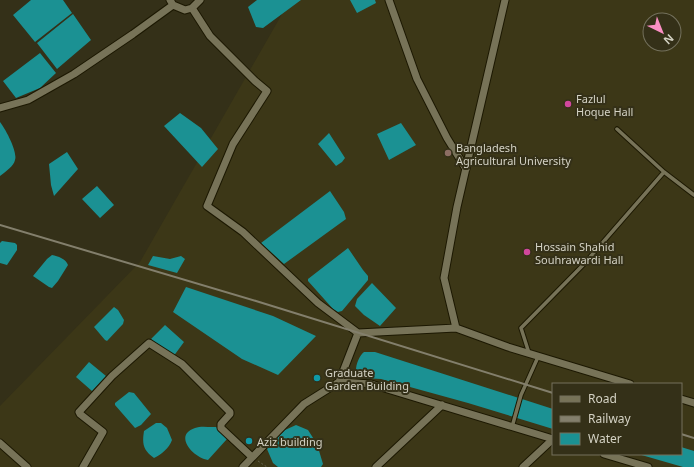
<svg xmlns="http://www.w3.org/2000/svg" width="694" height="467" font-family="'Noto Sans',sans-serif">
  <rect width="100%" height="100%" fill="#343018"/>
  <path fill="#3c3717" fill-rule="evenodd" d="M290,0H694V467H0V406L140,262ZM650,20H674V44H650ZM553,384H681V454H553Z"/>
  <path fill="#1b9193" d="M31,0H63L72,13L35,42L13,15Z
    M257,0H301L263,28L256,27L248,7Z
    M350,0H375L376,3L357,13Z
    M73,14L91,40L57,69L37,43Z
    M40,53L56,73L40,88L16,98L3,81Z
    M180,113L201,128L218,149L202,167L164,126Z
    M0,122C5,128 18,152 15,160C14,166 5,172 0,176Z
    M401,123L416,145L389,160L377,134Z
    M329,133L345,158L342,162L336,166L318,144Z
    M67,152L78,169L54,196L51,185L49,164Z
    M97,186L114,205L100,218L82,199Z
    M330,191L344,212L346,219L284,264L261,243Z
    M2,241L15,243L17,245V250L7,265L0,263V243Z
    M348,248L363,270L368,276V280L342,311L338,312L333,309L308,281V279Z
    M52,255C58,256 66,259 68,265L58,281L52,288L49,287L33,276L47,259Z
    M153,256L170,259L181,256L185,259L177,273L148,265Z
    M372,283L396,308L380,326L364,315L355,306L357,299Z
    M186,287L273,316L316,336L278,375L242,359L173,312Z
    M114,307L118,310L124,320L123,324L107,341L105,340L94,327Z
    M165,325L184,342L173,357L151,339Z
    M364,352H375L553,409V429L468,403L381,379L364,378L357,376C354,369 358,357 364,352Z
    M89,362L106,376L92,391L76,377Z
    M129,392L134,393L151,414L141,425L135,428L115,405V403Z
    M156,423H161L167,428L172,440C169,448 162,454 154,458C143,450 142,444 144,431Z
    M296,425L308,430L317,444L323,464L321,467H278L273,463L267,449L285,430Z
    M212,427H216L227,436V439L208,460C193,458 173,435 195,428C200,426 207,427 212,427Z
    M681,447L694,451V467H683L638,454H681Z"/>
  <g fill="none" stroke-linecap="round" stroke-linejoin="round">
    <defs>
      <path id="service" d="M617,129L664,172
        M529,353L521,328L584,264L664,172L694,195
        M512,427L521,395L538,357"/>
      <path id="minor" d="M170,0L173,5L185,10L192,8L210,36L255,81L267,91L233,144L207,206L243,232L318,303L358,333
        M389,0L417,79L447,138L466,169
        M505,0L457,207L444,278L456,328L508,347L630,384
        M192,8L200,0
        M0,108L28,100L74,74L133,34L173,5
        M339,382L358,333L456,328
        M681,399L694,403
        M0,443L27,467
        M604,454L648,467
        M83,467L103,432L80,414L79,412L112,376L149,343L182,364L230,412V414L221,424V428L252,457
        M243,467L304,404L339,382L371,384L553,439
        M376,467L442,405
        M523,467L553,439"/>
    </defs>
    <use href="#service" stroke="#1c1802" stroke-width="5.5"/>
    <use href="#minor" stroke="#1c1802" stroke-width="9"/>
    <path stroke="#66634e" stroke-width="1" stroke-dasharray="2 2" stroke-linecap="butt" d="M258,461L267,467"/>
    <use href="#service" stroke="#777358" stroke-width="3.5"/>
    <use href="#minor" stroke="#777358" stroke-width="7"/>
    <path stroke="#837f6c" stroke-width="2" d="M0,225L256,301L553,393
      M681,434L694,438"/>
  </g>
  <g fill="#d1479c" stroke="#343018" stroke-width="1.5">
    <circle cx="568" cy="104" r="4"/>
    <circle cx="527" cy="252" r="4"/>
  </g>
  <circle fill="#8d6e63" stroke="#343018" stroke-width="1.5" cx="448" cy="153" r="4"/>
  <g fill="#0f9aa8" stroke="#343018" stroke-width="1.5">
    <circle cx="317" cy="378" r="4"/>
    <circle cx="249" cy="441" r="4"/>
  </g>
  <g text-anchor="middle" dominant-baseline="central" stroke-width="4" stroke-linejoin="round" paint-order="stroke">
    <g font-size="11" fill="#d4d2c4" stroke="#343018" text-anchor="start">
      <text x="576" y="98">Fazlul<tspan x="576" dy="13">Hoque Hall</tspan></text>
      <text x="456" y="147">Bangladesh<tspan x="456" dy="13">Agricultural University</tspan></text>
      <text x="535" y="246">Hossain Shahid<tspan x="535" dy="13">Souhrawardi Hall</tspan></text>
      <text x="325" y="372">Graduate<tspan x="325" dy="13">Garden Building</tspan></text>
      <text x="257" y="441">Aziz building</text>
    </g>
  </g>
  <rect x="552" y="383" width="130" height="72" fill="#343018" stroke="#74715d"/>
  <rect x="560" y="396" width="20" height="6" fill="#777358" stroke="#74715d"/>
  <text x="588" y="403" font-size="12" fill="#d4d2c4">Road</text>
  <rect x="560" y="416" width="20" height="6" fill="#837f6c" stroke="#74715d"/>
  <text x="588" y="423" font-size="12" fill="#d4d2c4">Railway</text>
  <rect x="560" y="433" width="20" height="12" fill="#1b9193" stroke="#74715d"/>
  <text x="588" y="443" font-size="12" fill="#d4d2c4">Water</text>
  <g transform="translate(662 32) rotate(137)"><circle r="19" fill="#343018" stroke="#74715d"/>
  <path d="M0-3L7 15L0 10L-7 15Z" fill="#fb8fc4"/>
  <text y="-6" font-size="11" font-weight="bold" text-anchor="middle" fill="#d4d2c4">N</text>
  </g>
</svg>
